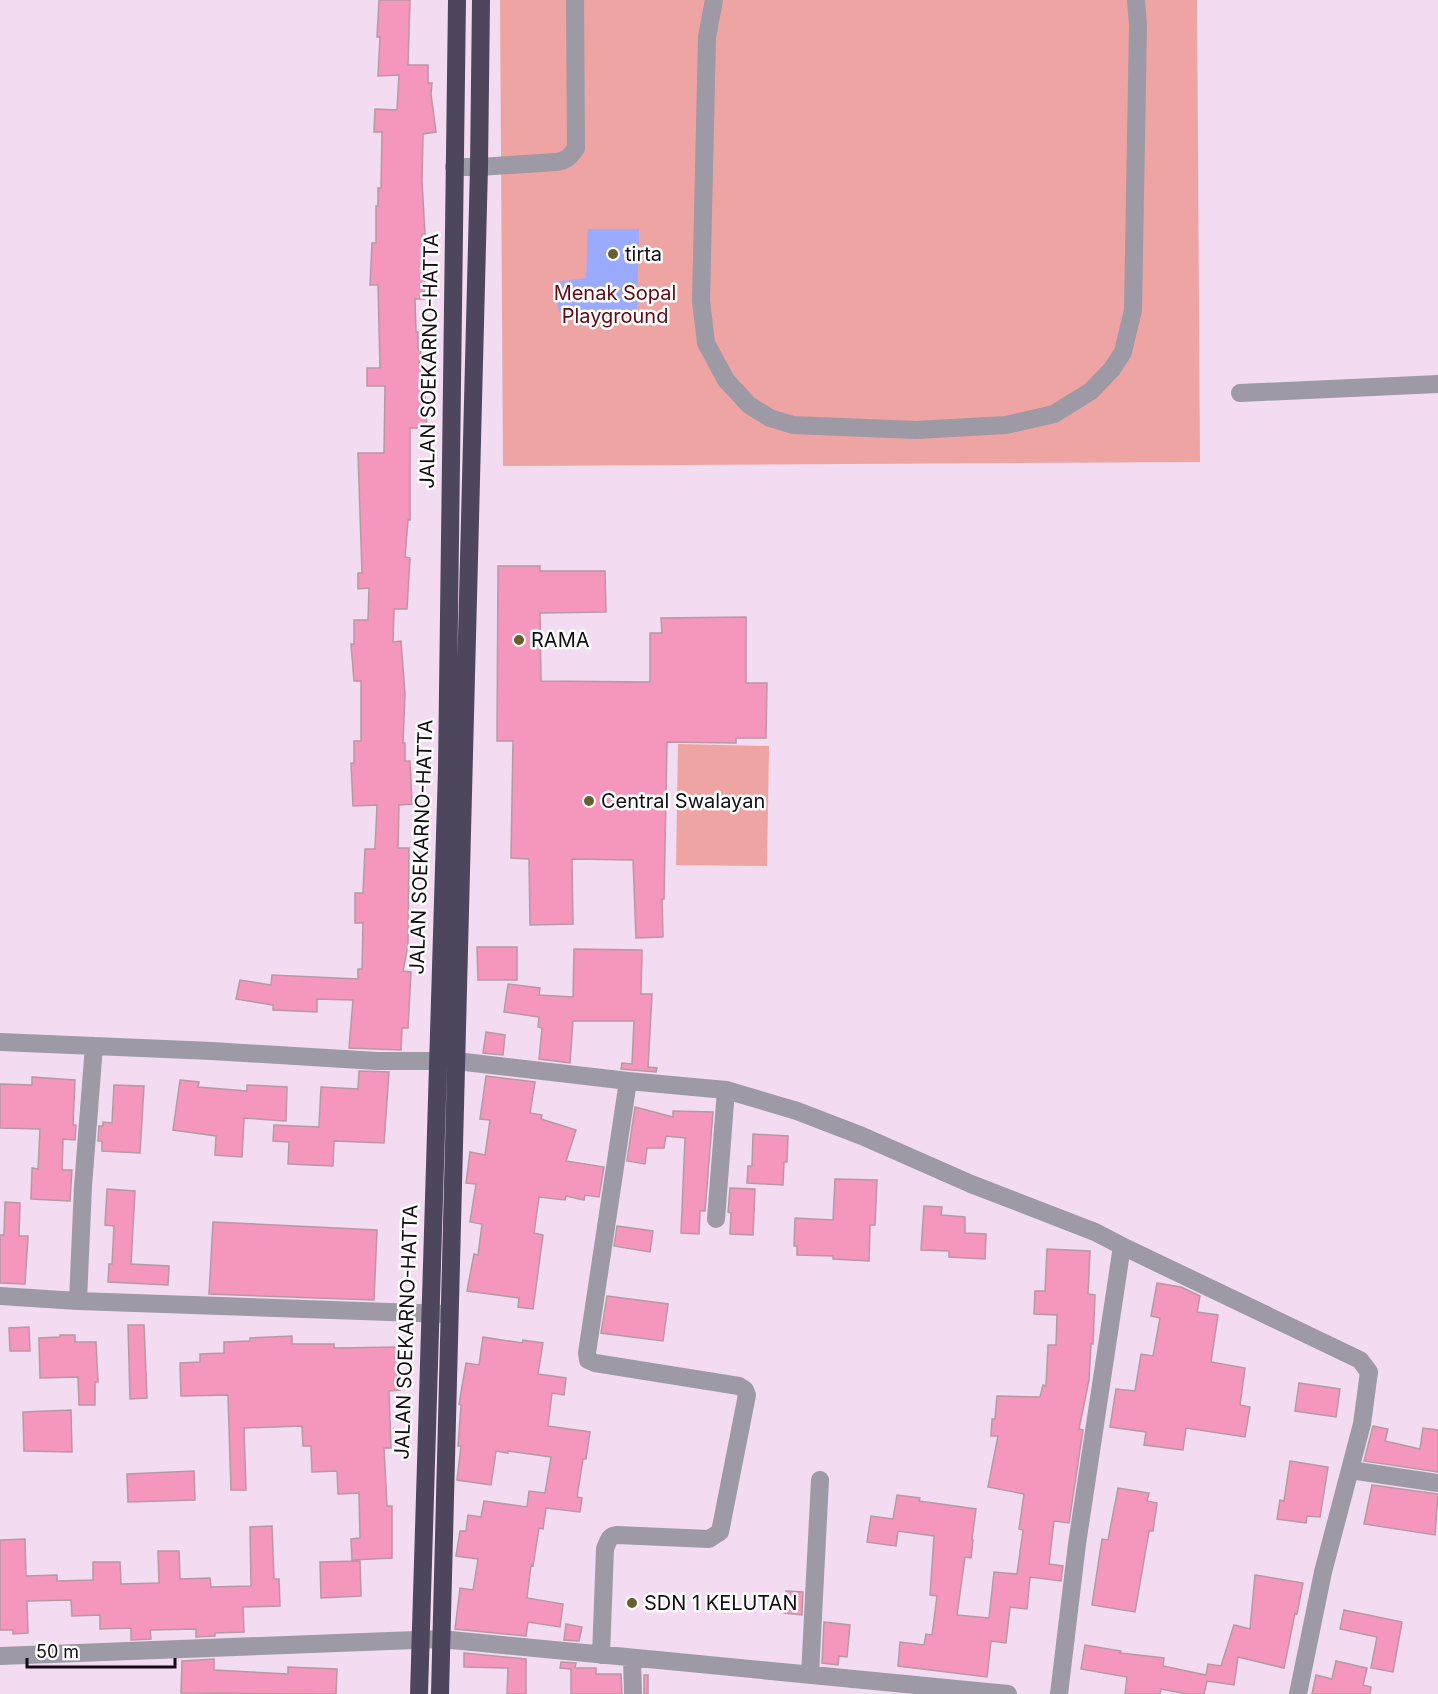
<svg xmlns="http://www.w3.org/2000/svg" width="1438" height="1694" font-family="Inter,sans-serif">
  <rect width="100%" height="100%" fill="#f3dbf2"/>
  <path fill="#eda4a2" d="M500,0H1197L1200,462L503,466Z
    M678,744L769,746L767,866L676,865Z"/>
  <path fill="#9aabfe" d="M588,229H639L637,311L559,312L554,282L586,278Z"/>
  <path fill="#f597bd" stroke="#b898a3" stroke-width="1.5" d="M379,0H410L408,65H428V83H432L431,94L436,132L423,134L422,181L425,234H422L421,265H425L424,299H415L416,332H418V349L421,350L419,366H423L427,428H410V520H408L405,557L410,558L407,609H394L393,642L401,641L405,694L403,743H405V761H410L412,804L399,805L398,848H409L408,945L403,971L411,972L408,1028H402L401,1050L349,1048L353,1000L317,999V1012L273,1010V1005L236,999L240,980L271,985L272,975L358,979V969H362L363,923H355V893H363L365,849H375L377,805L353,806L351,763H354V741H361V681H354L351,644H354V620H368L369,588L358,589V573H362L358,453H384L385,386H367V368H380L378,285H370L372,243H376V206H378V188H381L382,132H374L375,109L397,110L399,75L378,76L380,37H377Z
    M498,566H540V571H605L606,612L540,613L541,681L650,682V633H662L661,618L746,617V683H767L766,738H736V743L667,742L664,899H662L663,937L636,938L633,860L572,859L573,924L530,925L529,859L511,858L513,741H497Z
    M477,947H517V980H478Z
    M574,949L642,950L641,994H652L648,1067L657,1068L656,1072L621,1069L622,1063L632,1064L634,1021H573L570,1063L539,1059L542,1028L538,1027L539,1017L504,1012L508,984L540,988L539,995L573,997Z
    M486,1032L505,1035L503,1055L483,1053Z
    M359,1071L389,1072L384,1143L334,1141L333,1166L288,1164L289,1142L273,1141L274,1125L319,1127L321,1087L358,1089Z
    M486,1076L535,1082L530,1113L542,1115L541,1119L576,1130L566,1161L604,1167L599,1197L585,1195L584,1200L566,1196L565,1200L539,1197L534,1233L543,1235L533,1309L518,1307L519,1298L467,1291L474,1254L478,1255L482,1224L470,1222L476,1184L466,1183L470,1152L485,1155L490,1120L480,1119Z
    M32,1077L75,1080L73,1125H76L75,1140L63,1139L62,1170H72L70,1201L31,1199L32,1168L38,1169L40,1129L0,1128V1084L32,1085Z
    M180,1080L199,1082L198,1087L247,1091V1085L287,1087L286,1121L244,1118L242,1157L215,1155L216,1136L173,1130Z
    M114,1085L144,1086L140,1153L102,1151V1141H98L99,1126H103V1122L112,1123Z
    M635,1107L673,1117V1111L713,1112L705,1211H700L699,1234L681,1233L685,1138L666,1136L664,1148H647L645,1164L627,1161Z
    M753,1134L788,1136L787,1162H784L783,1185L747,1183L748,1166H752Z
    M835,1179L877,1180L875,1225H870L869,1261L833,1259V1256L797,1255V1246H794L795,1218L833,1220Z
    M730,1188L755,1189L753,1235L730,1234L731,1213L728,1212Z
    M107,1189L135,1191L131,1264L169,1266L168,1285L108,1282L109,1264H112L114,1226L105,1225Z
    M5,1202L20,1203L19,1236H28L25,1284L0,1283V1235H4Z
    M924,1206L942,1207L941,1215L965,1217V1233L986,1234L985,1259L949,1257V1251L921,1250Z
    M213,1222L377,1230L374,1300L209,1294Z
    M617,1226L653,1231L650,1252L614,1246Z
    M1047,1249L1090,1251L1088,1294L1095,1295L1093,1344H1091L1089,1380L1079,1429L1083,1430L1069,1523L1054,1521L1049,1564L1063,1566L1061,1581L1030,1577L1027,1609L1010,1607L1006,1643L991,1641L987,1677L898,1666L900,1642L924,1645L926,1634L932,1635L937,1596L930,1595L934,1536L898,1531L896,1546L867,1542L871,1516L893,1519L897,1495L920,1498L919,1501L976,1509L972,1539L973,1540L971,1558L965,1557L957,1615L989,1618L994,1572L1017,1574L1023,1530L1019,1529L1024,1494L988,1487L998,1436H991L992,1419H995L997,1396L1040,1397L1043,1385L1046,1386L1048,1345H1056L1057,1315L1034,1314L1035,1291H1045Z
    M1157,1283L1181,1287L1200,1296L1197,1312L1218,1315L1211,1362L1245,1368L1240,1405L1250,1407L1245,1437L1186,1428L1183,1450L1144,1445L1146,1432L1110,1427L1116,1389L1135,1391L1141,1354L1153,1356L1160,1318L1151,1316Z
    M607,1296L668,1304L663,1341L601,1333Z
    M128,1325H144L147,1398L130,1399Z
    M29,1327L30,1351H10L9,1328Z
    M60,1335H75V1342H96L98,1382H95V1405H79L78,1377L40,1378L39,1338L60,1337Z
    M292,1336V1344H334V1348L398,1347L400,1390L389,1391L391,1448H384L387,1506H392V1558L352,1560L351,1539L360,1538L359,1493L338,1494L337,1471L312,1472L311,1446H303L302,1426L244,1428L246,1490H231L228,1395L181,1396L180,1363L200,1362V1354L224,1353V1342L250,1341V1338Z
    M483,1337L522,1343L523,1340L543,1343L538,1374L566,1378L564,1395L552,1393L548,1426L590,1432L586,1459H583L577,1497L582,1498L580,1512L546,1508L543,1529L539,1528L533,1566L531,1565L527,1598L563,1604L560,1627L528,1622L526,1636L455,1629L460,1588L473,1590L478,1559L456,1556L460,1531H466L468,1515L481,1517L484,1501L527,1507L529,1491L545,1493L551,1457L508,1451V1453L496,1451L491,1485L457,1480L461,1446H458L461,1405L459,1404L466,1363L479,1365Z
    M1299,1383L1340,1389L1336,1417L1295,1411Z
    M71,1410L72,1452L24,1451L23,1412Z
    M1373,1426L1388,1429L1385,1441L1420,1449L1423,1428L1438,1430V1472L1364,1461Z
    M1290,1461L1328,1467L1320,1517L1307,1516L1306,1523L1277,1519L1280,1500L1284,1501Z
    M194,1471L195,1500L128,1502L127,1474Z
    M1372,1485L1438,1494L1435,1535L1364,1524Z
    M1118,1488L1149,1493L1147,1501L1157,1503L1153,1531H1149L1135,1612L1092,1605L1102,1539L1108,1540Z
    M272,1526L274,1579H279L280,1606L243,1607L244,1632L215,1633V1636L196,1637V1629L150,1630L151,1639L131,1640V1628L100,1629V1615L72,1616L71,1600L27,1601L28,1633L13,1634V1630H0V1540L25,1539L26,1576L57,1575V1581L93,1580V1562H120L121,1584L159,1583L158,1551H179L180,1579L210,1578L211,1587L251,1586L250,1527Z
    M360,1561L361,1596L321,1598L320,1562Z
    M1255,1575L1303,1583L1297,1614L1295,1613L1284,1668L1238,1657L1234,1685L1207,1681L1204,1694H1187L1161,1689L1160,1694H1125L1127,1677L1081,1669L1085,1645L1121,1651L1120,1653L1164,1658L1163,1666L1206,1675L1208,1664L1221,1666L1234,1625L1250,1629Z
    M786,1591L803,1592L802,1615L784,1613Z
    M1344,1610L1402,1622L1393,1672L1371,1668L1377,1637L1340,1629Z
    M824,1622L850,1625L847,1657L839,1656L838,1665L822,1663Z
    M566,1624L582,1627L579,1641L564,1640Z
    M464,1653L526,1659V1694H507L508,1668L464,1667Z
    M214,1659V1670L288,1674V1667L337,1669L336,1694L181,1693L182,1661Z
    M1336,1661L1367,1668L1363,1685L1371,1687L1370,1694H1312L1316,1675L1332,1679Z
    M561,1662L576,1663L575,1668H596V1674H621L622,1694H571V1669L560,1668Z
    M644,1675H648V1694H644Z"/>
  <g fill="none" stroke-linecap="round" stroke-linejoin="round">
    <path stroke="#9d99a5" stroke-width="18" d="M714,0L707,37L701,301L706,343L726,380L749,405L770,418L793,425L916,430L1006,425L1054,414L1091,391L1112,369L1123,352L1133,310L1138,25L1136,0
      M454,167H479L556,162C566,161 570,157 576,148L575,0
      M1240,393L1438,384
      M0,1042L212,1051L377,1061H456L628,1081L726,1090L797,1111L862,1136L971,1184L1095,1232L1122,1246L1077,1544L1059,1694
      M716,1219L726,1090
      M1122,1246L1360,1360L1369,1372L1362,1424L1323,1572L1298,1694
      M0,1296L78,1301L446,1314
      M78,1301L83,1186L94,1046
      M1350,1470L1438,1483
      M601,1655L605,1549C608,1542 608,1536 617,1535L709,1539L720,1532L747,1395L745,1390L739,1386L595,1363L588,1360L587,1353L628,1081
      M0,1656L441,1639L1008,1694
      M632,1658L633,1694
      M810,1675L820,1480"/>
    <path stroke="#4e465d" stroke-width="18" d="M419,1694L447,769L457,0
      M440,1694L479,167L481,0"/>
  </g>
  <g fill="#67602d" stroke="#fff" stroke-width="2">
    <circle cx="613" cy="254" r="6"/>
    <circle cx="519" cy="640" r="6"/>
    <circle cx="589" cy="801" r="6"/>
    <circle cx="632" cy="1603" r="6"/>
  </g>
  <g text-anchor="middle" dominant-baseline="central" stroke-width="5" stroke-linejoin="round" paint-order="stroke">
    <g font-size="20" fill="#140c13" stroke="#fff" text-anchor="start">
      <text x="625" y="254">tirta</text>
      <text x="531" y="640">RAMA</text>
      <text x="601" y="801">Central Swalayan</text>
      <text x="644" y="1603">SDN 1 KELUTAN</text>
    </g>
    <g font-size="20" fill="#630814" stroke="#fff">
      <text x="615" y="293">Menak Sopal<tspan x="615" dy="23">Playground</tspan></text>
    </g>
    <g font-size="20" fill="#140c13" stroke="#fff">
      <text transform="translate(429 361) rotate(-89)">JALAN SOEKARNO-HATTA</text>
      <text transform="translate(421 847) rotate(-88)">JALAN SOEKARNO-HATTA</text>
      <text transform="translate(406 1332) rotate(-88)">JALAN SOEKARNO-HATTA</text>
    </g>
  </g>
  <path d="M27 1658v9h148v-9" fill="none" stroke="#140c13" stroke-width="3"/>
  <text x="36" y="1658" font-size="18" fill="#140c13" stroke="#ffffff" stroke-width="4.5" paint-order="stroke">50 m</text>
</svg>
